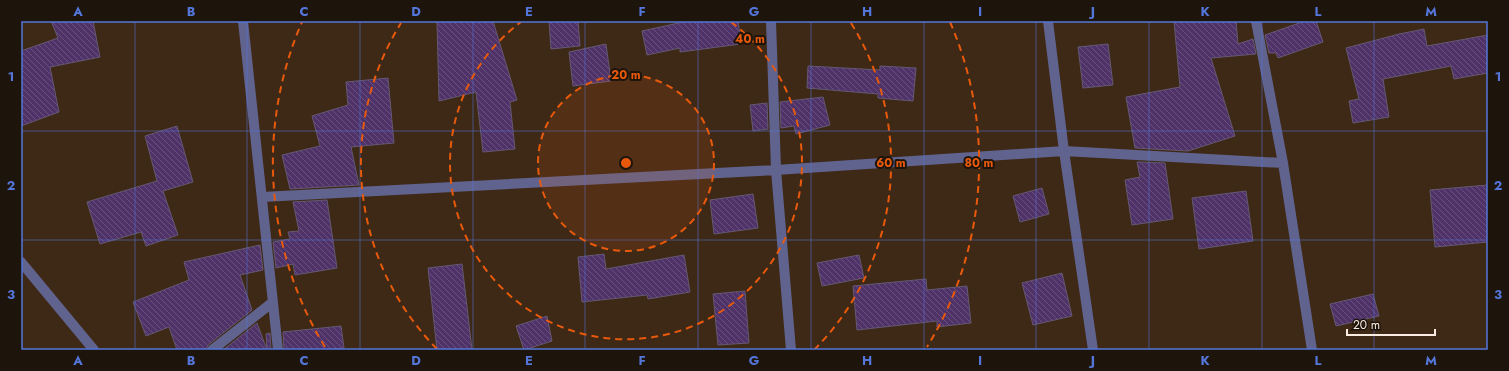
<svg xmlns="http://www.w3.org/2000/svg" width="1509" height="371" font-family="Jost,sans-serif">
  <defs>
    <pattern id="building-back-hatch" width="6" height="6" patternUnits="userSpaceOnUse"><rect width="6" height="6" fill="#4f3268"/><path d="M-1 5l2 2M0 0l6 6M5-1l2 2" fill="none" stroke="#69507d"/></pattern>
  </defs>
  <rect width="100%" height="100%" fill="#3e2917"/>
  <path fill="url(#building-back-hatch)" stroke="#645872" d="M51,21H93L100,57L50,67L59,112L21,126V51L58,38Z
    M437,21H493L517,100L510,102L515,149L483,152L476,92L439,101Z
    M549,21H578L580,46L551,49Z
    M688,21H738L741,44L680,52V48L647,55L642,31Z
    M1174,21H1236L1238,44L1253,39L1256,54L1211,58L1235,136L1188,151L1135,148L1126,97L1180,87Z
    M1305,21H1316L1323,42L1278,58L1276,53H1269L1265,35Z
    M1424,29L1427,46L1488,35V73L1454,79L1451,66L1383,79L1389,117L1353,123L1349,101L1359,99L1346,48L1399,34Z
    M606,44L611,81L573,86L569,52Z
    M1108,44L1113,85L1083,88L1078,47Z
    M808,66L880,70V66L916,68L913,101L878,98V94L807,88Z
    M388,78L394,143L351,147L359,185L290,189L282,155L320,146L312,116L348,105L346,82Z
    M823,97L830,125L796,134L794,126L781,128L780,102Z
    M767,103L768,129L753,131L750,105Z
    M177,126L193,182L163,191L178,235L146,246L141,232L100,244L87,202L157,181L145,136Z
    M1137,162L1165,163L1173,219L1132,225L1125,180L1140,177Z
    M1488,185V242L1435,247L1430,190Z
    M1042,188L1049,214L1020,222L1013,196Z
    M1246,191L1253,241L1199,249L1192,198Z
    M753,194L758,228L714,234L710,200Z
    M327,200L337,268L295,275L293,264L276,268L273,242L290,239L288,232L299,231L293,202Z
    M260,245L263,270L240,275L252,310L208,345L206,350H177L169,327L146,336L133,302L189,280L184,262Z
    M604,254L606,269L684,255L690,292L648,299L647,295L582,302L578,257Z
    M859,255L864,278L822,286L817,263Z
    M462,264L472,350H437L428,268Z
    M1062,273L1072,316L1033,325L1022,283Z
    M926,279L927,290L967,286L971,323L937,327V321L857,330L853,286Z
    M745,291L749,343L718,345L713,294Z
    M1373,294L1379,316L1336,326L1330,304Z
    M547,316L552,341L524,350L516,326Z
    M257,323L267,350H223Z
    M341,326L344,348L325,350H284L283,332Z
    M270,333L271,350H267L266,334Z"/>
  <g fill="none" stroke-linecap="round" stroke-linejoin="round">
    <path stroke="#61638f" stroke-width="10" d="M243,21L278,350
      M771,21L776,170L791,350
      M1048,21L1064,151L1093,350
      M1256,21L1283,163L1312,350
      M262,197L776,170L1064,151L1283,163
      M21,262L94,350
      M212,350L273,302"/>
  </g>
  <path fill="none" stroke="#5476da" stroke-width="1" stroke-opacity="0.55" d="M135,21V350M247,21V350M360,21V350M473,21V350M585,21V350M698,21V350M811,21V350M924,21V350M1036,21V350M1149,21V350M1262,21V350M1374,21V350M21,131H1488M21,240H1488"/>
  <circle cx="626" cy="163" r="88" fill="#e8590c" fill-opacity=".12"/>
  <g fill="none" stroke="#e8590c" stroke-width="2" stroke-dasharray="7 5">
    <circle cx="626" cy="163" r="88"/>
    <path d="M731 22A176 176 0 1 1 521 22"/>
    <path d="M437 349A265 265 0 0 1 401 23M851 23A265 265 0 0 1 815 349"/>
    <path d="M325 347A353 353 0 0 1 302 22M950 22A353 353 0 0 1 927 347"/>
  </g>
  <circle cx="626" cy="163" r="6" fill="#e8590c" stroke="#1d140c" stroke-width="2"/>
  <g font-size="12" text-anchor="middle" font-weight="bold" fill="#e8590c" stroke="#1d140c" stroke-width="4" stroke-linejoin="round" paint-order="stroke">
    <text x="750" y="43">40 m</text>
    <text x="626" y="79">20 m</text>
    <text x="891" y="167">60 m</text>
    <text x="979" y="167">80 m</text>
  </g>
  <rect width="1509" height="371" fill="none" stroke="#1d140c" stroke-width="44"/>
  <path d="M1347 329v6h88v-6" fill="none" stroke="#faece0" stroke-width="2"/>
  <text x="1353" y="329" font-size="12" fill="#faece0" stroke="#1d140c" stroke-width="3" paint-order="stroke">20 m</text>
  <rect x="22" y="22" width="1465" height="327" fill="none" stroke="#5476da" stroke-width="1.5"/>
  <g font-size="13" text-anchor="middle" font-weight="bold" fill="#5476da">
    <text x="78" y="16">A</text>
    <text x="191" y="16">B</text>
    <text x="304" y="16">C</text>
    <text x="416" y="16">D</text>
    <text x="529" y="16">E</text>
    <text x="642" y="16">F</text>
    <text x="754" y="16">G</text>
    <text x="867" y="16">H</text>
    <text x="980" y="16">I</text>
    <text x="1093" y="16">J</text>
    <text x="1205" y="16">K</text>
    <text x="1318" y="16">L</text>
    <text x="1431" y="16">M</text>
    <text x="11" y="81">1</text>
    <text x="1498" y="81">1</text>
    <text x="11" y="190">2</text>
    <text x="1498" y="190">2</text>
    <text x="11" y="299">3</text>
    <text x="1498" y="299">3</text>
    <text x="78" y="365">A</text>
    <text x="191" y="365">B</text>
    <text x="304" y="365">C</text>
    <text x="416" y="365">D</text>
    <text x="529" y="365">E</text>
    <text x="642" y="365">F</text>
    <text x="754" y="365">G</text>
    <text x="867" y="365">H</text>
    <text x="980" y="365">I</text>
    <text x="1093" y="365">J</text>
    <text x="1205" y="365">K</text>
    <text x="1318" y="365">L</text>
    <text x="1431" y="365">M</text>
  </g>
</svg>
